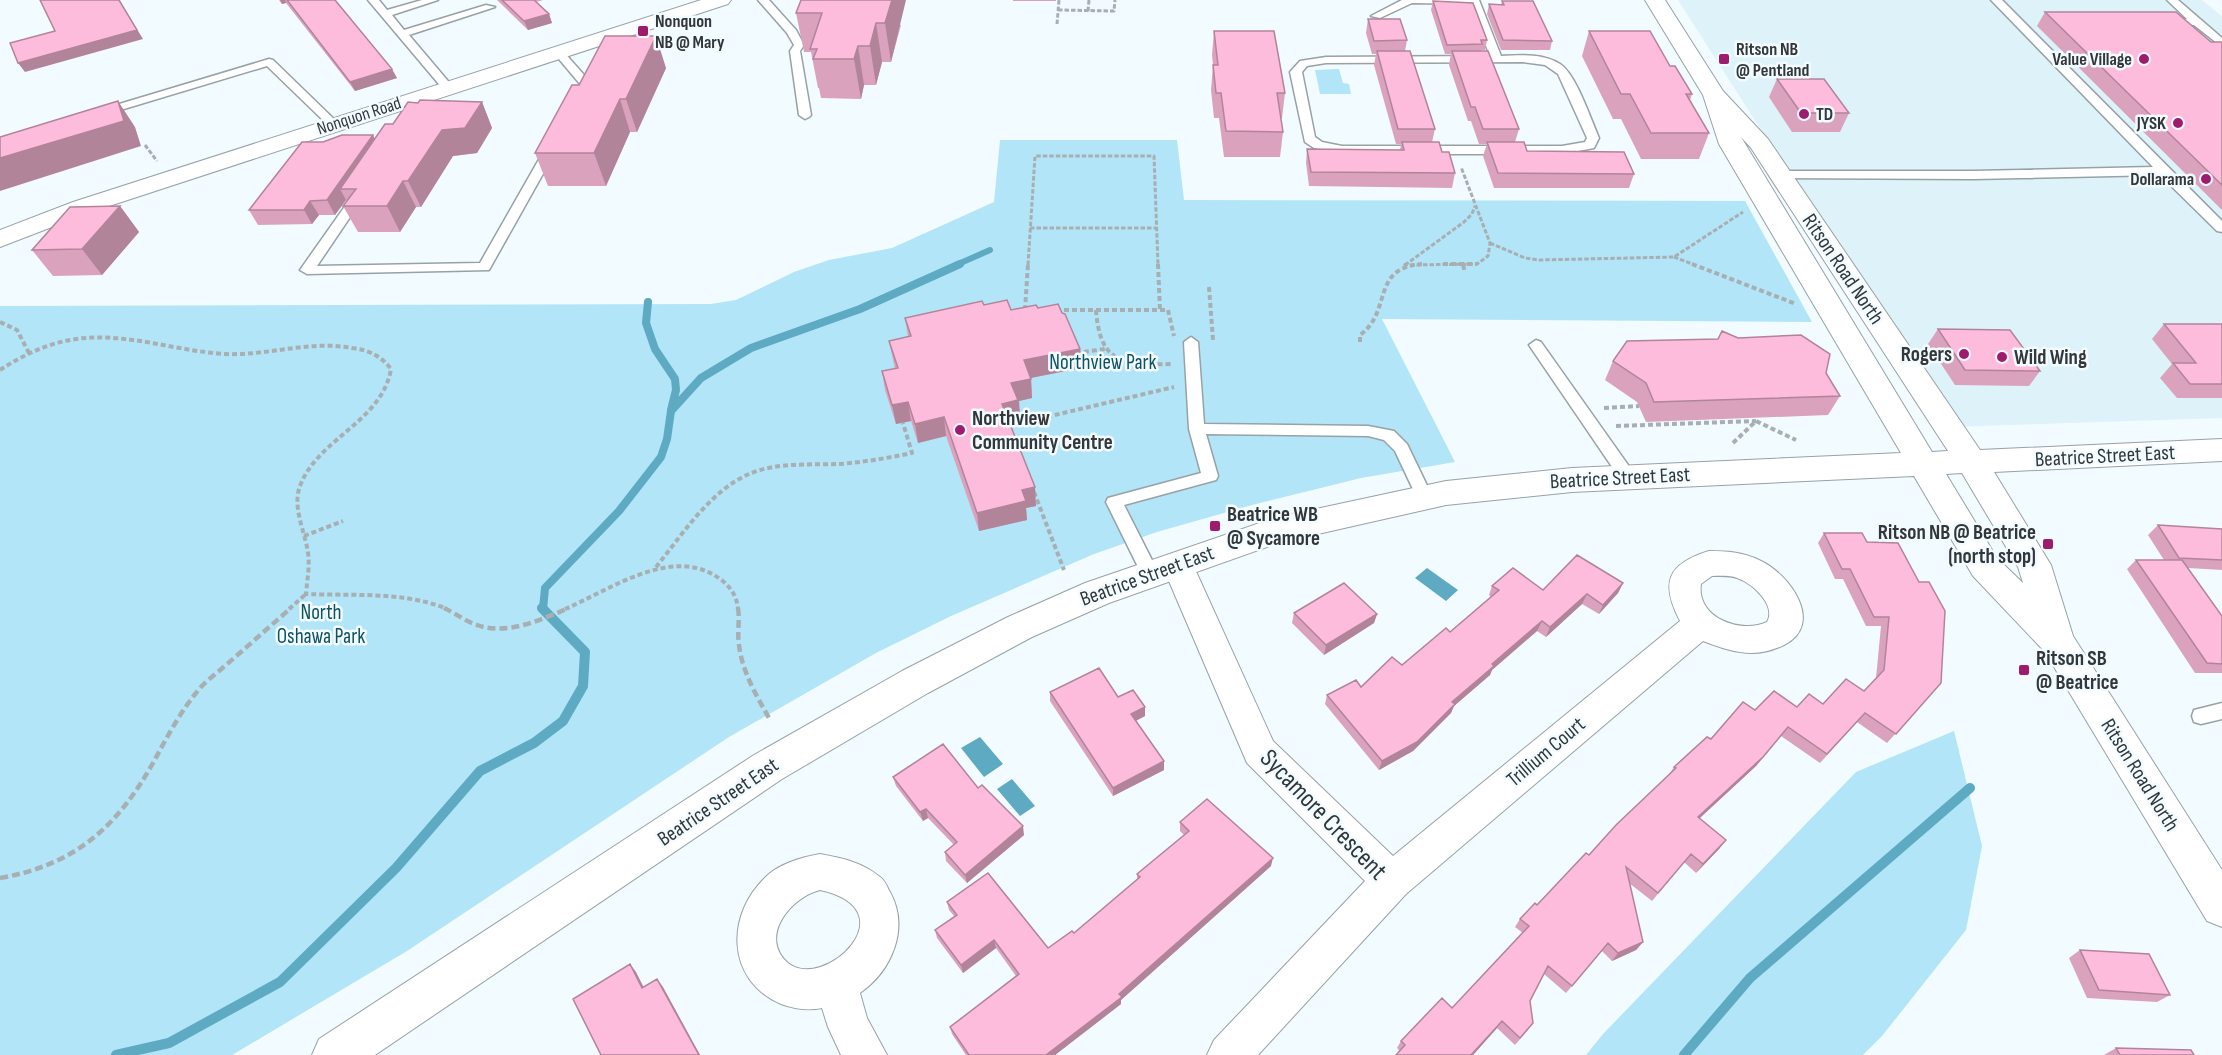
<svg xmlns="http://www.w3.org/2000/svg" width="2222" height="1055" font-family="'Sofia Sans Condensed',sans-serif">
  <rect width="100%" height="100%" fill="#f2fbff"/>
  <path fill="#def2f9" d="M1678,0H2202L2222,16V418L1951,427Z"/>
  <path fill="#b2e5f7" d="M1339,69L1343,83L1349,84L1351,94H1320L1315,70Z
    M1000,140H1177L1184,200L1745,201L1812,322L1382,319L1455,462L1361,478L1252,505L1157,532L1094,554L951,616L876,653L729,737L407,951L232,1055H0V306L711,304L736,300L794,272L829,260L892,248L994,202Z
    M1954,731L1982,846L1966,930L1882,1036L1863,1055H1586L1603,1034L1856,772Z"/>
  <path fill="#5daac2" d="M1427,568L1458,590L1446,601L1415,578Z
    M980,737L1003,764L984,777L961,748Z
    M1012,779L1035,806L1020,816L997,789Z"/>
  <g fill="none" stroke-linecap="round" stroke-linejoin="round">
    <path stroke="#5daac2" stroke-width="6" d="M956,265L990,250"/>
    <path stroke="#5daac2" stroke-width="8" d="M648,302L646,323L655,349L675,379L676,390L671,410
      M543,609L545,588L619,511L661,457L667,439L671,411L701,378L751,348L860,309L960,264"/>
    <path stroke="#5daac2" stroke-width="10" d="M116,1055L169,1043L280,982L396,868L480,771L534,743L563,721L583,686L585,652L542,608
      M1684,1055L1750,978L1970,788"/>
    <defs>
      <path id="lane" d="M368,0H379L387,10L422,0H438L392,15L404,30L486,5L495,7L409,35L453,87L447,90L443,89Z
        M758,0H769L796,30L804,45L800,51L811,115L809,117L805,119L799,115L790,51L794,45L787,33Z
        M1402,0H1479L1501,56C1520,55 1543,53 1560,64C1576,74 1591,120 1599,138L1594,148L1562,154H1342L1314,148L1305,142L1290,72L1300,61L1326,57L1490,56L1470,4L1412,3L1380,18L1371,16ZM1523,62L1545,65L1558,74L1587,138L1585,142L1562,146H1342L1322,142L1315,137L1302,72L1307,66L1326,63Z
        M1991,0H2002L2222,221V232L2217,231L2160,175L1973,179L1776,178L1774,175L1780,171H1973L2153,167Z
        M2167,0H2178L2222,38V47L2194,25L2163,24V20L2187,19Z
        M558,49L562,50L592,84L586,102H578L576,100L580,84L553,52Z
        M269,59L273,60L337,122V126H329L267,66L104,115H96L94,113L96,111Z
        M552,143L558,147L489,270L307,274L300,270L355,192L359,191L365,195L317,266L480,263L546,147Z
        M1191,337L1198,342L1204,424L1368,426L1394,431L1407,444L1433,498L1431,502H1419L1395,451L1384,440L1368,436L1206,434L1218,476L1216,480L1124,505L1159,574L1156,579L1150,581L1144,579L1106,502L1108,498L1201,473L1189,429L1184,342Z
        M1536,340L1541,342L1633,472L1635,476L1633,480H1621L1529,345Z
        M2222,703V719L2201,724L2194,722L2192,716L2194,710Z"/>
      <path id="street" d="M701,0H731L728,4L91,212L0,247V230L73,202Z
        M1709,551C1726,551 1743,552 1759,560C1789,573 1826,624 1784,645C1774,650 1763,653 1752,653C1735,653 1719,647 1703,641L1406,894L1258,1055H1207L1214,1040L1365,881L1247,763L1162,565L1167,556L1178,552L1189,556L1273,741L1393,856L1680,621C1660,583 1667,564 1709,551ZM1712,576C1720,576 1730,575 1737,578C1752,583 1777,605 1767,622C1741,634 1696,618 1701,584Z
        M820,854C842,858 862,862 880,877C885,880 887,887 890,892C910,928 892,971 860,993L867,1018L887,1055H841L828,1027L822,1008C807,1011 795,1009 781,1004C725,980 725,912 769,874C782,863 803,857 820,854ZM820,890C911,910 824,992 788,963C758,937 791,897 820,890Z"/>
      <path id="secondary" d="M1645,0H1665L1723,91L1768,139L1980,450L2222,439V461L1994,472L2051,565L2073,636L2222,870V927L2207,921L2045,652L1973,576L1914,476L1572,492L1446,505L1278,543L1109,603L1032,637L928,693L782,779L375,1055H312L319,1039L754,755L902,671L1008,617L1085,583L1274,518L1446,481L1572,468L1901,453L1719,144L1703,95ZM1741,137L1751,148L1948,451L1932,452ZM1962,473L2018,567L2023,583L1997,558L1946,474Z"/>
    </defs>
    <use href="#lane" stroke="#97a2a6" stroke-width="3"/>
    <use href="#street" stroke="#97a2a6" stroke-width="2"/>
    <use href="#secondary" stroke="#97a2a6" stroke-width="2"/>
    <path stroke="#a8afb3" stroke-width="3" stroke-dasharray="4.5 2" stroke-linecap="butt" d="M1058,10L1114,11L1115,0
      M1088,11L1089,0
      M1057,24L1059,0
      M145,145L157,161
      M1030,228H1157
      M1490,243L1525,258L1539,260L1674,257L1743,212
      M1674,257L1695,265
      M1028,265L1035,156H1154L1158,265
      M1405,265L1464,222L1472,214L1475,206
      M1410,265L1477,264L1488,256L1490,243L1461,167"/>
    <path stroke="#a8afb3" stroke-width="4" stroke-dasharray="5 3" stroke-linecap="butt" d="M1158,264L1160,310
      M1443,264H1477
      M1692,264L1796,304
      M1463,265L1465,272
      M1404,266L1407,264
      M1209,287L1213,340
      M1025,310L1028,264
      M1056,310H1168L1174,336
      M1096,310C1100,365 1124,365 1172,364
      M0,322L17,330L29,353
      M1360,342V335C1393,311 1370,268 1422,264
      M1076,353L1105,349
      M0,370C23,355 48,343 76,339C126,332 175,351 225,354C268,356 309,340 352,348C369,350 381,356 391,369C382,422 318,438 300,486C292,508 305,531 308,553C310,567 307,580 306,594C352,596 404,591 447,609
      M1604,408L1639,406
      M1008,426L1174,387
      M1616,426L1756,421
      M1733,443L1756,421L1796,440
      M1034,492L1064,570
      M304,536L343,521
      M656,567C682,535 710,491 749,474C777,462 810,465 840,464C864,462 888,458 912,453L903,423
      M289,609L306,594
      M565,609C610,590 673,544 720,579C730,586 737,596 738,609"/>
    <path stroke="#a8afb3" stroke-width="4.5" stroke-dasharray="8 4" stroke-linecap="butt" d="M444,608C455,613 465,621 477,625C507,636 542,619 569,608
      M738,608C740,620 737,632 739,645C742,671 756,695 769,718
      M0,878C75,865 117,827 153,763C166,739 179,714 196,693C204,682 216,674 226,665C248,646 269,627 291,608"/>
    <use href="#lane" fill="#fff" fill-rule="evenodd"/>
    <use href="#street" fill="#fff" fill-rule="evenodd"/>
    <use href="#secondary" fill="#fff" fill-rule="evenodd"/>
  </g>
  <path fill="#daa2bd" d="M279,0H335L397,78L355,91L286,3L282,4Z
    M497,0H543L536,2L549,14L552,23L528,30Z
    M801,0L901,25L891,62H882L876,85H864L861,99L821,98L819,88H818L811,52H804L796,13Z
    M1013,0H1056V1H1013Z
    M1433,1L1487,40L1485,50H1481V51L1519,129L1515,142L1527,151L1634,174L1629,188H1494L1483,156L1487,144H1479L1471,121H1468L1449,65L1451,54H1445L1431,10Z
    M1502,1L1552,41L1550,50H1501L1487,14L1489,4L1501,5Z
    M2045,12L2211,42H2222V210L2037,26Z
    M1368,19L1407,40L1405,51L1435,129L1432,142L1442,152L1455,173L1452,188L1309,186L1306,163L1307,149L1400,150L1401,144H1396L1374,65L1376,54H1372L1366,33Z
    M1214,31L1285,93L1282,118H1281L1283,132L1280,157H1224L1219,118H1214L1211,90L1213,65L1212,55Z
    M1589,31L1692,94L1690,100L1709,133L1699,159H1641L1621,119H1613L1582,56Z
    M666,68L637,132H630L606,186H548L535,153L579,85Z
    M1777,79L1849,113L1840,132H1792L1769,97Z
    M482,102L492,128L477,153L453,156L421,207H416L400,232H358L343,206L347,201L346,200L335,215H319L312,224L258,225L249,210L323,142L375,139Z
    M120,206L139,232L102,275L53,276L32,250Z
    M984,305L1011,310L1038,308L1081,368L1031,378L1032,398L1019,401L1020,419L1009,422L1036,506L1026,508L1027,520L979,531L946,436L918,443L911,421L896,424L885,390L882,371L895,369L893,360L889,341L908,337L905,318Z
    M2164,324H2222V398H2177L2160,378L2172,364L2152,339Z
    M1938,329L2040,371L2029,386L1955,385L1928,344Z
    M1613,361L1826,373L1840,396L1828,415L1646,422L1637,402L1605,380Z
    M2158,525L2222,529V570L2188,568L2222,616V673H2195L2127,569L2136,560H2164L2148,535Z
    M1824,533L1941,683L1887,743L1857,722L1820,763L1781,736L1756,766L1699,819L1726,840L1719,849L1696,873L1684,862L1652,901L1629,883L1643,942L1636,950L1612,961L1602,951L1566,993L1544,974L1530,1001L1528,1030L1515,1045L1497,1028L1473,1055H1396L1400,1051L1397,1048L1401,1041L1452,1008L1523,933L1515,927L1520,919L1537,905L1589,855L1668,776L1674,767L1711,739L1755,710L1797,707L1823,704L1864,691L1876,678L1881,626H1866L1843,579H1835L1818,543Z
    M1623,583L1618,593L1599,614L1582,604L1546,637L1537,631L1492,670L1490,675L1454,706L1451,713L1413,751L1379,770L1325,704L1327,695L1361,687L1402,665L1450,632L1491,597L1489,595L1492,586L1543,590Z
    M1294,613L1377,614L1374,623L1324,655L1292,623Z
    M1050,692L1118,697L1145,707V716L1136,721L1164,761V770L1113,796L1050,701Z
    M893,777L978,788L1024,835L967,883L946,861L945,852L954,845L928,818L923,821L896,786Z
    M1180,822L1271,866L1121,1000V1004L1055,1055H966L952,1034L950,1027L1016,976L996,948L963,973L937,938L935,930L954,916L949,910L947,902L1048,948L1074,933L1137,879V874L1184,835L1180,831Z
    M2080,950L2170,995L2157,1002L2087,998L2069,958Z
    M2116,1048L2194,1055H2104Z"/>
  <path fill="#b1849a" d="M119,0L143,39L25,72L18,63Z
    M280,0H285L286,3L282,4Z
    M892,0H906L891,62L885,23Z
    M549,14L552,23L528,30L524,21Z
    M876,23L882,62L876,85L870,46Z
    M656,36L666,68L637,132L626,99Z
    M858,46L864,85L861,99L854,59Z
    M392,69L397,78L355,91L350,82Z
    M620,99L630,132L606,186L594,153Z
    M118,101L135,127L141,146L0,191V158Z
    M482,102L492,128L477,153L453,156L421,207L408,181L442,130Z
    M373,135L380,149L340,189L346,200L335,215L327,200Z
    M403,181L416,207L400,232L387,206Z
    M310,201L319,215L312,224L304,210Z
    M120,206L139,232L102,275L82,249Z
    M1080,349L1081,368L1025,379L1024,360Z
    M1031,379L1032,398L1019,401L1020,419L1003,423L1002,404L1011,383Z
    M908,402L911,421L896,424L892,405Z
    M944,417L946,436L918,443L915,424Z
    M1035,487L1036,506L1026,508L1027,520L979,531L977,513L1022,490Z
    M1623,583L1618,593L1599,614L1603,605Z
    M1587,594L1582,604L1546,637L1550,627Z
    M1377,614L1374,623L1324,655L1326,645Z
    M1542,621L1537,631L1492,670L1490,675L1454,706L1451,713L1413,751L1379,770L1382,761Z
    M1145,707V716L1131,723V714Z
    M1788,727L1756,766L1691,826L1698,817Z
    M1164,761V770L1113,796V788Z
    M926,809L928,818L923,821L920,812Z
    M1023,826L1024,835L967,883L965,875Z
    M1726,840L1719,849L1696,873L1703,864Z
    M1273,858L1271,866L1121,1000V1004L1055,1055H1046L1119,994Z
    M994,940L996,948L963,973L961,965Z
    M1643,942L1636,950L1612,961L1618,953Z
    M630,964L636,972L648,996L642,988Z
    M657,979L663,987L700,1055H699Z
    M1502,1021L1497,1028L1473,1055H1471Z"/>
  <path fill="#fdbcdc" stroke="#b1849a" stroke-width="1.5" d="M40,0H119L137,30L18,63L10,43L55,31Z
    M287,0H335L392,69L350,82Z
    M502,0H534L549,14L524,21Z
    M801,0H892L885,23H876L870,46H858L854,59H813L817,49H810L822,13H796Z
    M1433,1L1473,3L1487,40H1481L1482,44L1447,45Z
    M1502,1H1533L1552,41L1503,40L1489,4L1504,5Z
    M2045,12H2176L2211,42H2222V185Z
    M1368,19H1400L1407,40L1374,41Z
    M1214,31H1274L1285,93H1277L1283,132L1226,131L1221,93H1216L1213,65H1218Z
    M1589,31H1650L1670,66H1675L1692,94H1686L1709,133H1651L1630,94H1621Z
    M605,36H656L626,99H620L594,153H535L572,85H579Z
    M1377,51H1410L1435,129H1398Z
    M1452,51H1488L1519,129H1483L1475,107H1471Z
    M1777,79H1824L1849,113H1801Z
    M420,100L482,102L465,128L442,130L408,181H403L387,206H343L356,189H340L385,124H393L408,102L418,103Z
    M118,101L124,121L0,158V137Z
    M342,135H373L327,200L310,201L304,210H249L302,142H323Z
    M1402,142H1439L1442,152H1449L1455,173L1311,172L1307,149L1404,150Z
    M1487,142H1524L1527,151L1624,152L1634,174L1498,173Z
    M120,206L82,249L32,250L70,207Z
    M1007,300L1011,310L1036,305L1038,308L1058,304L1062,313L1065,314L1080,349L1024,360L1031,379L1011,383L1018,400L1002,404L1035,487L1022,490L1026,501L977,513L944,417L915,424L908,402L892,405L882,371L898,368L889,341L911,336L905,318L982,301L984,305Z
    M2164,324H2222V384H2190L2173,363H2196Z
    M1938,329L2010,330L2040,371L1965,370Z
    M1722,331L1738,338L1801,335L1830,354L1826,373L1840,396L1654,402L1646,383L1613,361L1627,341L1718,339Z
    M2158,525L2222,529V560L2179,558Z
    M1824,533H1862L1867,542L1898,543L1919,582H1929L1945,611L1941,683L1896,734L1865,713L1827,754L1788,727L1763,757L1698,817L1726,840L1703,864L1691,854L1658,893L1626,867L1643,942L1618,953L1608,943L1572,986L1548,966L1530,1001L1533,1023L1520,1038L1502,1021L1471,1055H1396L1405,1045L1401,1041L1442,998L1452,1008L1529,926L1520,919L1535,903L1537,905L1586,853L1589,855L1616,825L1676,768L1674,767L1707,737L1711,739L1743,702L1755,710L1774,691L1797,707L1809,694L1823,704L1846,679L1864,691L1884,670L1889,617H1874L1850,569H1842Z
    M1577,555L1623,583L1603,605L1587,594L1550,627L1542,621L1492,664L1494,666L1452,702L1455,704L1417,742L1382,761L1327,695L1356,680L1361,687L1392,657L1402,665L1446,628L1450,632L1499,590L1492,586L1513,568L1543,590Z
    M2136,560H2182L2222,616V664L2207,663Z
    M1344,583L1377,614L1326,645L1294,613Z
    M1099,668L1118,697L1133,690L1145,707L1131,714L1164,761L1113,788L1050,692Z
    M943,744L978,788L982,785L1023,826L965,875L945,852L957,842L926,809L920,812L893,777Z
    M1207,799L1273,858L1119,994L1122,997L1046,1055H969L950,1027L1019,974L994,940L961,965L935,930L957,915L947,902L988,873L1048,948L1072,931L1074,933L1140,877L1137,874L1189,831L1180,822Z
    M2080,950L2149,954L2170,995L2099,990Z
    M630,964L642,988L657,979L699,1055H601L573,999Z
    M2116,1048L2191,1050L2194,1055H2120Z"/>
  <g fill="#9e1c6e" stroke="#f2fbff" stroke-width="2">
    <rect x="637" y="25" width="12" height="12" rx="3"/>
    <rect x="1718" y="53" width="12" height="12" rx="3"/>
    <circle cx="2144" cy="59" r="6"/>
    <circle cx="1804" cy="114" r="6"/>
    <circle cx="2178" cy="123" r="6"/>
    <circle cx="2206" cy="179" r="6"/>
    <circle cx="1964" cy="354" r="6"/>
    <circle cx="2002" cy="357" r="6"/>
    <circle cx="960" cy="430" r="6"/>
    <rect x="1209" y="520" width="12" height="12" rx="3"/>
    <rect x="2042" y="538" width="12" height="12" rx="3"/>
    <rect x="2018" y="664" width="12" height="12" rx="3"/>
  </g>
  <g text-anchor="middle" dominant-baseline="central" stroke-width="5" stroke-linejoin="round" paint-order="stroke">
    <g font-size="18" font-weight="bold" fill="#333739" stroke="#f2fbff" text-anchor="start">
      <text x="655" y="21">Nonquon<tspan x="655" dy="21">NB @ Mary</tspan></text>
      <text x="1736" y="49">Ritson NB<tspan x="1736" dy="21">@ Pentland</tspan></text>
      <text x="2132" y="59" text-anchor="end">Value Village</text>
      <text x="1816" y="114">TD</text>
      <text x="2166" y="123" text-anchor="end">JYSK</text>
      <text x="2194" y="179" text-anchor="end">Dollarama</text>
    </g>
    <g font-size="18" fill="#333739" stroke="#f2fbff">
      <text transform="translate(359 116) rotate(-18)">Nonquon Road</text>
    </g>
    <g font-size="21" fill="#333739" stroke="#f2fbff">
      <text transform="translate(1843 269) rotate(56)">Ritson Road North</text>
      <text transform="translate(2105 456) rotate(-3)">Beatrice Street East</text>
      <text transform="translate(1620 478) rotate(-3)">Beatrice Street East</text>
      <text transform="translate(1147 576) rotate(-20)">Beatrice Street East</text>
      <text transform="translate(1546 752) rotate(-40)">Trillium Court</text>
      <text transform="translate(2140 775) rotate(58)">Ritson Road North</text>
      <text transform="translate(718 802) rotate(-34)">Beatrice Street East</text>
    </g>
    <g font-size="21" font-weight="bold" fill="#333739" stroke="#f2fbff" text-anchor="start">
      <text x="1952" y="354" text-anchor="end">Rogers</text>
      <text x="2014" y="357">Wild Wing</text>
      <text x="972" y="418">Northview<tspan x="972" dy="24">Community Centre</tspan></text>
      <text x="1227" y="514">Beatrice WB<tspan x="1227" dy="24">@ Sycamore</tspan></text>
      <text x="2036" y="532" text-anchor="end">Ritson NB @ Beatrice<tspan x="2036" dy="24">(north stop)</tspan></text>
      <text x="2036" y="658">Ritson SB<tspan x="2036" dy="24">@ Beatrice</tspan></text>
    </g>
    <g font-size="21" fill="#0e5163" stroke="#f2fbff">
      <text x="1103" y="362">Northview Park</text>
      <text x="321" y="612">North<tspan x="321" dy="24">Oshawa Park</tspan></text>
    </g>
    <g font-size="26" fill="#333739" stroke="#f2fbff">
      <text transform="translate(1323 815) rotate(46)">Sycamore Crescent</text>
    </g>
  </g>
</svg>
